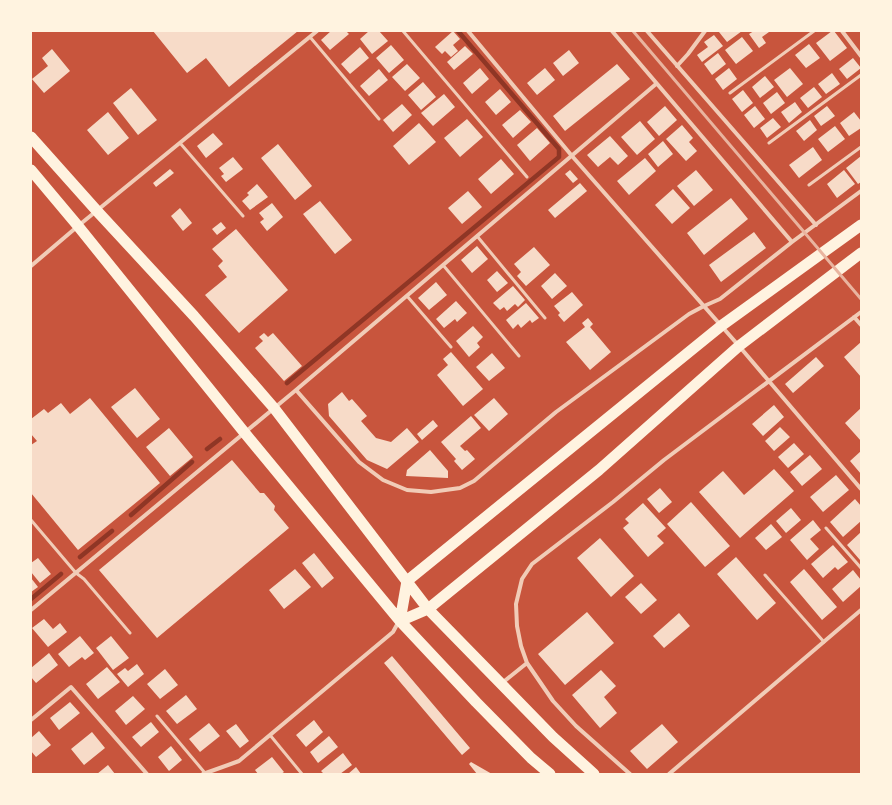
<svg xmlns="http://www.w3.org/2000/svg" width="892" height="805" font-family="Barlow,sans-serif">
  <rect width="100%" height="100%" fill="#c8553d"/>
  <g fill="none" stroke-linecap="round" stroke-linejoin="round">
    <path stroke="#8f3625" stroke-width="4.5" d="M287,383L559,157V149L458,31
      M207,449L220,439
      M131,515L192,462
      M80,557L112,531
      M31,599L61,574"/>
  </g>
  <path fill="#f7dbc8" d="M153,31H298L229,87L206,58L187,73Z
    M331,31H346L349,34L330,50L321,40Z
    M369,31H379L388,41L372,54L360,39Z
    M453,31L460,39L453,45L458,51L451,57L445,51L442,54L435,47Z
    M720,31H742L727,42L719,32Z
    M754,31L769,32L762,37L766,43L759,48L749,34Z
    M832,31H834L847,48L830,61L816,43Z
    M714,35L723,46L702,62L697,55L708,47L704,42Z
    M742,37L753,51L736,64L725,50Z
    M809,44L820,58L806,68L795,55Z
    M391,45L404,60L389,73L376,58Z
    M465,46L473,54L454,70L447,62Z
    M360,47L369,58L350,74L341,64Z
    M52,49L70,71L44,93L32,79L48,66L42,58Z
    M569,50L579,63L563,76L553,63Z
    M718,53L726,64L712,75L704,64Z
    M853,58L861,68L847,79L839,69Z
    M407,64L420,78L405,91L392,77Z
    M617,64L630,79L565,131L553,116Z
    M480,68L489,79L472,94L463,83Z
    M545,68L555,80L537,95L527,83Z
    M729,68L737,79L723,90L715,79Z
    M790,68L803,84L787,97L774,80Z
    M379,69L388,80L369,96L360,86Z
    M832,73L840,84L826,94L818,84Z
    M765,76L774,87L760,98L752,87Z
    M423,82L436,97L421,110L408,95Z
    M814,87L822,97L808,108L800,98Z
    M131,88L157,120L138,135L113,103Z
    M500,89L511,102L496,115L485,102Z
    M743,90L753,103L742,112L732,99Z
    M777,92L785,103L771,114L763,103Z
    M444,94L455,107L433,126L421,113Z
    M795,102L802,112L789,123L781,112Z
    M402,104L412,115L393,132L383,120Z
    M665,106L677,120L659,136L647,122Z
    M755,106L765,119L754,128L744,115Z
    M827,106L835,116L821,126L814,116Z
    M520,110L531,122L513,138L502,125Z
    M108,112L129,138L108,155L87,130Z
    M854,112L861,121V128L849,136L840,123Z
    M773,118L781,127L767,138L760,128Z
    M467,119L483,137L460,157L444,138Z
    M810,120L817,130L804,141L796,131Z
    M640,121L655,139L637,155L621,137Z
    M419,123L436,142L409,165L393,146Z
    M682,125L693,138L689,142L697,151L686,161L666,139Z
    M835,126L845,139L828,152L818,139Z
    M537,128L550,143L530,161L517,145Z
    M213,133L223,144L206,158L197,146Z
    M610,136L628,156L618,165L610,157L598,167L587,155Z
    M663,141L673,154L658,167L648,154Z
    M278,144L312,186L295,200L261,158Z
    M813,147L822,160L799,178L789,165Z
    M861,156V182L858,184L846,168Z
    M233,157L243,169L226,182L221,176L224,174L219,168Z
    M645,158L656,171L629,195L617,181Z
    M501,159L514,174L491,194L478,179Z
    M170,169L174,173L156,187L153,183Z
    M570,170L578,179L573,183L565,174Z
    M696,170L713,190L694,206L677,186Z
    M844,170L855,184L837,198L827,184Z
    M580,183L587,191L555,218L548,210Z
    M257,184L268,197L250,210L242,201L249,195L247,193Z
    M673,189L690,208L672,224L655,205Z
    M468,191L482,207L462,224L448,208Z
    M731,198L748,219L704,255L687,233Z
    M320,201L352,240L335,254L303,214Z
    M272,203L283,217L267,231L260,222L264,219L259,213Z
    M180,208L192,223L183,231L171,216Z
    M221,222L226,228L217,235L212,229Z
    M236,229L288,290L239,333L205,295L227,277L218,266L223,261L212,249Z
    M754,232L766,248L721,282L709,265Z
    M477,246L488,259L472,273L461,260Z
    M534,247L550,265L526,286L517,276L521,272L514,264Z
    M497,271L508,283L497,292L487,280Z
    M555,273L567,286L552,299L541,286Z
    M436,282L447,295L429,310L418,298Z
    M513,286L525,300L518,307L515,304L507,311L504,307L500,310L493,303Z
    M572,292L583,305L564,322L558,315L560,313L554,306Z
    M456,301L467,313L457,322L455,319L444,328L436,319Z
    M526,303L539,318L532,323L530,320L521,328L518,324L513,329L506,320Z
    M588,318L593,324L590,327L611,352L590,370L566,342L585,327L582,323Z
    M473,326L483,337L477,343L480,347L469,357L456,341Z
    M264,333L268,337L273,333L302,366L284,381L255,348L263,341L259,337Z
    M861,342V377L844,357Z
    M451,352L483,389L463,406L437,375L448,365L443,359Z
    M492,353L505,368L489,381L476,367Z
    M816,357L824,366L793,393L785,384Z
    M135,388L160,419L137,438L111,407Z
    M342,392L349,401L352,399L367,416L361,421L376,438L391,442L407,428L419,442L387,469L367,460L329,416L328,404Z
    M90,398L160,483L78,550L31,493V445L37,441L31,434V419L44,409L48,413L61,403L70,414Z
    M494,398L508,414L489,431L474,415Z
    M774,405L784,417L763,436L752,424Z
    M861,408V441L845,423Z
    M471,416L481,428L460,446L465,451L467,450L475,459L462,470L454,461L456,459L441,442Z
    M433,420L438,426L422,440L417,434Z
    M780,427L790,437L774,451L765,441Z
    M169,428L193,457L170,476L146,447Z
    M794,443L804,454L788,468L778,457Z
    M430,450L448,471V478L406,476L407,470Z
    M861,451V474L850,461Z
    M810,455L822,469L802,486L790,472Z
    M232,460L260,493H264L275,506L274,510L289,528L157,638L99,570Z
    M774,469L794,491L740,538L699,492L723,471L744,495Z
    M836,475L849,490L823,512L810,497Z
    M660,488L672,502L659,513L647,499Z
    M855,499L861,506V521L843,537L830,522Z
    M691,502L730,546L705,567L667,524Z
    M643,503L666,528L657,536L664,543L648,557L623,528L629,523L625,519Z
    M791,508L801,520L786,533L776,521Z
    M813,520L821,530L810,539L819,549L807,560L790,540Z
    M771,524L782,537L766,550L755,538Z
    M861,532V559L860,560L847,545Z
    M600,538L634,576L611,597L577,558Z
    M833,545L848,562L838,570L835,567L823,578L811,564Z
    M314,553L334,578L322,588L302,563Z
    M736,557L776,603L757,620L717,574Z
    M38,558L51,574L40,583L31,572V563Z
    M295,569L311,587L284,609L269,590Z
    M804,569L837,607L822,620L790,582Z
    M853,570L861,580V586L843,602L832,589Z
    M31,578L38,587L31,592Z
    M641,583L657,600L641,614L625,597Z
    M587,612L614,643L565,685L538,654Z
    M679,613L690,626L664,648L653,636Z
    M44,619L53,629L60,623L67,632L48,647L32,628Z
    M80,636L94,653L85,660L82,657L69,667L58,654Z
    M111,636L129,658L113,670L96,648Z
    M49,653L58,665L36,683L31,677V668Z
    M392,656L470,748L462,755L384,663Z
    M137,664L144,674L128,687L117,674L125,668L128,671Z
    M107,667L120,682L98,699L86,684Z
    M165,669L178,685L160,699L147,684Z
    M601,670L616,686L604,697L617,713L600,728L572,695Z
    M186,695L197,709L177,724L166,711Z
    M133,696L145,709L126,725L115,711Z
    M70,702L80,713L59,730L50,718Z
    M314,720L323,732L306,747L296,735Z
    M151,722L159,732L141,747L132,737Z
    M209,723L220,736L200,752L189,739Z
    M236,724L249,741L240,748L226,731Z
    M662,724L678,742L647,769L630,751Z
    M39,731L51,745L36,757L31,751V738Z
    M92,732L105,748L84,765L71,749Z
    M329,736L338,747L318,763L310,752Z
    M171,746L182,760L169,771L158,757Z
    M343,753L352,765L340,774H324L321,771Z
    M272,757L284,772L281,774H258L255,770Z
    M471,762L492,774H477L469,764Z
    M108,765L115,774H97Z
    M356,767L361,774H348Z"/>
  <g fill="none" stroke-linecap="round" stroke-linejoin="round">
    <path stroke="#f1ccb7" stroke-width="3" d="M403,31L527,177
      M310,37L379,119
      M730,93L814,31
      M180,143L243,216
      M769,143L861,75
      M809,185L861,147
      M477,236L545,318
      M443,265L519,356
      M407,296L451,347
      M31,520L76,573L84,579L130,633
      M826,528L861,568
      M765,575L824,642
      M157,716L205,773
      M270,735L302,774"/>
    <path stroke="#f1ccb7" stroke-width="4" d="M468,31L572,156L739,346L861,489
      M612,31L792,242
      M647,31L816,225
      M842,31L861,56
      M677,66L688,54L705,31
      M31,266L78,226L317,31
      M854,317L861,325
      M296,390L359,462L383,480L407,490L431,492L460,488L474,481L556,412L689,314L704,306L720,299L792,242L861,191
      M31,610L296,390L656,84
      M502,683L527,663
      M31,720L71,687L147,774
      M203,774L239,761L393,632L399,621
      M630,774L576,726L553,701L527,663L521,646L517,626L516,604L522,579L532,564L613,502L664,460L861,312
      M669,774L861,610"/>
    <path stroke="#fff3e0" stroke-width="11" d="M31,137L97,211L194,316L274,408L428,609L553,737L594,774
      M31,170L78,226L244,432L400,621L476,702L531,758L550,774
      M400,621L407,581L721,326L861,225
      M400,621L428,609L599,470L739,346L861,253"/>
    <path stroke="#e9b49f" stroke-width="3" d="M633,31L861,299"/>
  </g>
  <rect width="892" height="805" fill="none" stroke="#fff3e0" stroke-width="64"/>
</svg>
